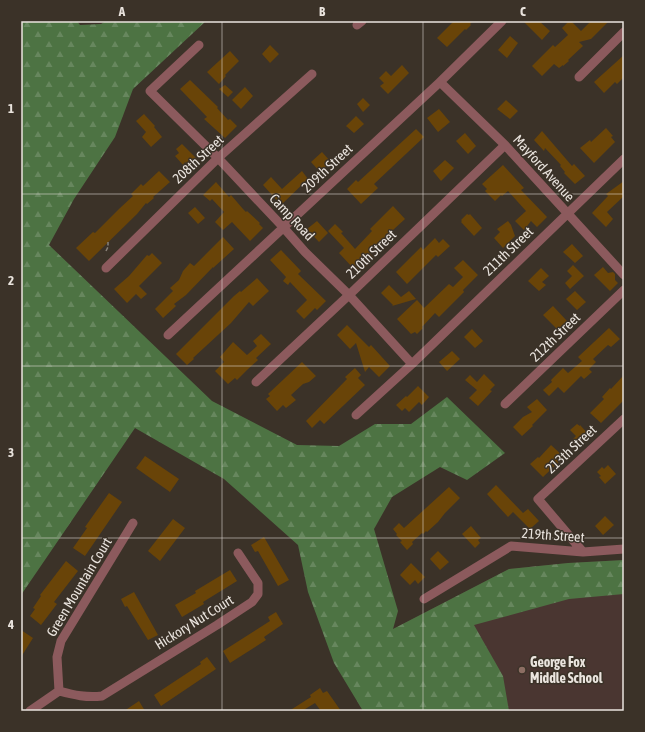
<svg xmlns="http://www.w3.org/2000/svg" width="645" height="732" font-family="'Asap Condensed',sans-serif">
  <defs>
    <pattern id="forest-firs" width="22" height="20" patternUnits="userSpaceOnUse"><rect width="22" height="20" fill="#4d7343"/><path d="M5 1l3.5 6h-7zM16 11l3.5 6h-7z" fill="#67875e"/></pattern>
  </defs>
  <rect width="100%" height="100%" fill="#3b3228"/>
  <path fill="#4a3631" d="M624,560V711H446L393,629L509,569L568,563Z"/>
  <path fill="url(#forest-firs)" d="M21,21H77L80,25L101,24L106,21H206L133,89L115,137L74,199L49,245L212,401L297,445L339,446L375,424H411L447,397L505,453L467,480L440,467L392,497L374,529L398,611L393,629L509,569L568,563L624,560V594L569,599L474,625L503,676L509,711H363L334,663L308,592L298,545L224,479L135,428L21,595Z"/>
  <path fill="#694408" d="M454,21H473L470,24L471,25L466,30L465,29L447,47L437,38Z
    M523,21H539L550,31L542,40Z
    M569,21H571L581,31L591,21H609L591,39L579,42L583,46L568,60L569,61L563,66V65L559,68L554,64L542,76L532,66L553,45L555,47L568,35L562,28Z
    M510,36L518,43L507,58L498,50Z
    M270,45L279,54L270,63L262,54Z
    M230,51L239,61L225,75L226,76L219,84L207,72Z
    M624,55V77L617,84L615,82L604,93L594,82Z
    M402,65L409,73L388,94L380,86L384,83L379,78L386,71L391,76Z
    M190,80L218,107L217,108L228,120L230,119L237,126L225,138L204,119L207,117L180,89Z
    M225,85L233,92L228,97L219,89Z
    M245,87L253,96L241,109L232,100Z
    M363,98L370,105L363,112L357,104Z
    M506,100L518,111L510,119L497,109Z
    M439,109L450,122L438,132L427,118Z
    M144,114L155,126L154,127L162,137L151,147L142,137L146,132L136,121Z
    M356,116L364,124L354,133L346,126Z
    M606,128L613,136L611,137L615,142L594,163L580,148L590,140L591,142Z
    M416,129L424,137L374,184L378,188L361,204L347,189L356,180L358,182Z
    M542,131L572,166L574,164L585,176L575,184L564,173L565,172L560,166L561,165L545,148L544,151L534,140Z
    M465,133L476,146L468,154L456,141Z
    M182,144L199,161L191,168L185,162L183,165L175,156L179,153L176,149Z
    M322,152L331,162L320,172L311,162Z
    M445,160L454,168L441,181L433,171Z
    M503,165L524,188L521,190L547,217L537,227L531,221L524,230L515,221L526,211L508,191L502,196L501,195L495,201L485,191L487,189L482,184Z
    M159,171L170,182L153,197L154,198L147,204L146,203L137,214L89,261L76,248L93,232L95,233L120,208L133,196L131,194L141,184L143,186Z
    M302,171L308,179L281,205L263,185L271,177L282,189Z
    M624,181V196L607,212L613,219L606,227L592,213L608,196L606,194Z
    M216,182L229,197L231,195L243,209L246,212L247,211L260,223L259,224L263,228L250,241L232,222L223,230L215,222L224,212L212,199L210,201L203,195Z
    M393,206L405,219L369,252L374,258L359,273L354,267L353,268L339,253L344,248L328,231L335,224L343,232L341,233L355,249L372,231L370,229Z
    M195,207L205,218L198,224L188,213Z
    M467,214L469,215L470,214L482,228L474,236L461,222L462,221L461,220Z
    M317,221L328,233L319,242L307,229Z
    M508,221L511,225L515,236L503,248L494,238L500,232L497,229Z
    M223,237L234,249L213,268V267L186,295L174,304L176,306L163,318L155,309L173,291L170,288L179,280L183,271L190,263L194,266Z
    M435,238L439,243L443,239L450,246L438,257L436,255L407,284L396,272L421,247L423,250Z
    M572,244L583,256L575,263L563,252Z
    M281,250L301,271L298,274L326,301L317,310L315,308L304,319L296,311L307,300L290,282L288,285L283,281L286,277L270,260Z
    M152,253L162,263L139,286L147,294L141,299L136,294L127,303L114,289L129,276L147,255L149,256Z
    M463,260L478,275L463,290L464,292L439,317L435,313L422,327L423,328L417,334L415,332L411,334L397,319L417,300L424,308L449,284L453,287L463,277L454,268Z
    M573,265L584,276L570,289L565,283L572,276L567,271Z
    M603,267L608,273L613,272L615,274V280L618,283L610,291L594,275Z
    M541,268L549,276L542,282L546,285L539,291L528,281Z
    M257,278L269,291L253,306L249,302L231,323L193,358L194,359L187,365L176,354L234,296L240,291L241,292Z
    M389,285L401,297L409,291L416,299L392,306L393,305L381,293Z
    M575,291L586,302L577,310L566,299Z
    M553,306L567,321L558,330L543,315Z
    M347,325L369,347L371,345L390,366L379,377L369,367L365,372L356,343L350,349L337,335Z
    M609,328L620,339L611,347L608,345L593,359L596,362L589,369L592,372L584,379L581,376L564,393L558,387L549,396L543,390L552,382L551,380L563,368L568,373L582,361L578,357Z
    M472,329L483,341L475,348L464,337Z
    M261,334L271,344L256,358L258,360L247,370L237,380L235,378L228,384L215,371L224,362L220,357L233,342L247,355L257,346L253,341Z
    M452,351L460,359L447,371L439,362Z
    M302,362L316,376L309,382L303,384L291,395L296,400L286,408L283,405L277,411L266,399L270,396L268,394Z
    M355,368L361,375L358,378L365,385L324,424L320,420L312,428L306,421L347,379L345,377Z
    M484,374L495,385L490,390L492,391L478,406L469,398L477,390L465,380L470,375L477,382Z
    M624,375V400L601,423L590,413L604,399L602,397L610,388L611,389Z
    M418,386L429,397L422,405L419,402L409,412L405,408L402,411L396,405L406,396L407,397Z
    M537,399L547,410L532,425L533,426L522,436L513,427L523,417L532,412L527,407Z
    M577,424L580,426V425L590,436L579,446L573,439L576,436L570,430Z
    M551,445L564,457L543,477L530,464L538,457L539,458Z
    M145,456L179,479L170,492L136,468Z
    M608,465L616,474L605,484L599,477L601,476L597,472L602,467L604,469Z
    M496,485L523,513L528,509L539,521L530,529L513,512L508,517L487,494Z
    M449,487L460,498L445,513L438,522L427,532L426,531L423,534L422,533L412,542L413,544L407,550L400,542L402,541L396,535L397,534L393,529L399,523L404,528Z
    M109,493L122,502L85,556L73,548L87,528L85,527Z
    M605,516L614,525L603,535L595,526Z
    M173,519L185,528L160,561L148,551Z
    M471,526L481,538L478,540L480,543L475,548L462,534Z
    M264,537L289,580L278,586L258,551L255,552L251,545Z
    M438,551L449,562L440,570L430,559Z
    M66,561L78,571L54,602L57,604L41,625L30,616L35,609L33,608L41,596L40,595Z
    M411,563L425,577L418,584L415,580L410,585L400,575Z
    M230,570L237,581L203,602L204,604L182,617L175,605L196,593L195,591Z
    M134,592L158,635L148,640L127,606L125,607L121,599Z
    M276,612L283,624L264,637L266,640L230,663L223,651L270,621L268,617Z
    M21,630L33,638L21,657Z
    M207,657L216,669L161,706L154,695L201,664L200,662Z
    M320,688L323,693L327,691L341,711H321L315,703L302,711H289L311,697L310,695Z
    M139,701L145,711H124Z"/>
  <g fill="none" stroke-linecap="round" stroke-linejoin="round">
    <path stroke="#898279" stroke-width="1.5" stroke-dasharray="4 2" stroke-linecap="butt" d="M106,251L108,247V242"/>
    <path stroke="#8c5a5d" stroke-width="9" d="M357,25L362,21
      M199,45L150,91L218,158L283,227L305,252L349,295L412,364
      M579,77L624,32
      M440,82L505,145L624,275
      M106,268L218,158L312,74
      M168,335L440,82L502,21
      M256,382L349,295L505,145
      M505,404L624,290
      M356,415L412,364L624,159
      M583,552L538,499L624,419
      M424,599L511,546L583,552L624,549
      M59,691L57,657L61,641L133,523
      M30,711L59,691C74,695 87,698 102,696L217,625L252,602L258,594V583L238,553"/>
  </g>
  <path fill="none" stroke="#eae4de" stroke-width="1" stroke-opacity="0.55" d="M222,21V711M423,21V711M21,194H624M21,366H624M21,538H624"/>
  <circle fill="#8d6e63" stroke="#3b3228" stroke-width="1.5" cx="522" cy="670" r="4"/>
  <g text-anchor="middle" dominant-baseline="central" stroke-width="3" stroke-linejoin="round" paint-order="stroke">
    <g font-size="14" fill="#eae4de" stroke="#3b3228">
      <text transform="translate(198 159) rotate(-43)">208th Street</text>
      <text transform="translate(327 168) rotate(-43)">209th Street</text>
      <text transform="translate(544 168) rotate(48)">Mayford Avenue</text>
      <text transform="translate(292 217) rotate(47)">Camp Road</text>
      <text transform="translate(508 251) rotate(-44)">211th Street</text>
      <text transform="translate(371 254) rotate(-44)">210th Street</text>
      <text transform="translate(555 337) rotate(-44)">212th Street</text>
      <text transform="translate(571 449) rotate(-43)">213th Street</text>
      <text transform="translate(553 535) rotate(4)">219th Street</text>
      <text transform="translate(79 587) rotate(-59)">Green Mountain Court</text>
      <text transform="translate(194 622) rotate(-32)">Hickory Nut Court</text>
    </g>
    <g font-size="14" font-weight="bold" fill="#eae4de" stroke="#3b3228" text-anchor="start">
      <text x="530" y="662">George Fox<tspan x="530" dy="16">Middle School</tspan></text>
    </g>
  </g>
  <rect width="645" height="732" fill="none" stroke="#3b3228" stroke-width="44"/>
  <rect x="22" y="22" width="601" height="688" fill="none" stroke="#eae4de" stroke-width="1.5"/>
  <g font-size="13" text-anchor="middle" font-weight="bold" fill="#eae4de">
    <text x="122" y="16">A</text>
    <text x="322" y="16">B</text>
    <text x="523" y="16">C</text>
    <text x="11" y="113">1</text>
    <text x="11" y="285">2</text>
    <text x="11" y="457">3</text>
    <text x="11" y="629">4</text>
  </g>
</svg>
